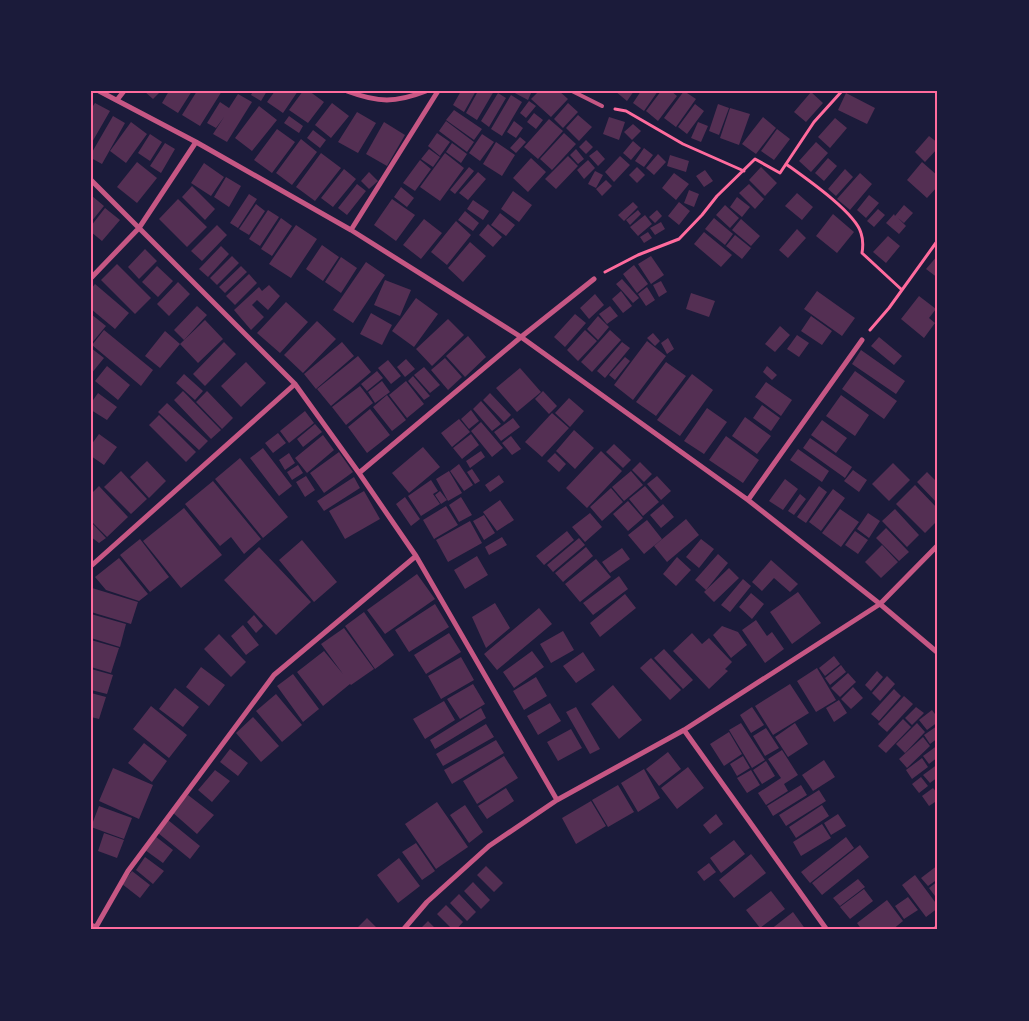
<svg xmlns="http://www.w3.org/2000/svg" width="1029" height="1021" font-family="Mulish,sans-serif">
  <rect width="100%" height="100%" fill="#1b1b3a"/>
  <path fill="#542f53" d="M144,91H161L153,99Z
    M169,91H192L178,113L162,103Z
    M197,91H222L200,126L182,115Z
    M253,91H267L261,101L251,95Z
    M275,91H298L283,113L267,102Z
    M303,91H309L324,102L308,123L289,110Z
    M461,91H476L464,112L453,105Z
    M478,91H494L477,120L466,113Z
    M511,91H532L528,100Z
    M539,91H559L568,99L551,117L531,99Z
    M615,91H634L627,101Z
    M641,91H658L644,111L633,103Z
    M661,91H671L677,96L658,121L646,111Z
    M684,91L696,99L676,127L664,118Z
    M811,92L823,103L806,122L794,112Z
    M498,93L506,98L489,127L481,121Z
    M846,93L875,108L867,124L838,110Z
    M238,94L252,102L227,142L213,134L224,117L216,128L207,123L220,102L229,108Z
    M511,95L522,102L502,136L491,129Z
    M529,101L536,106L526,118L520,113Z
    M95,103L110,111L91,144V109Z
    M332,103L349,116L331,138L315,125Z
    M568,103L578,112L563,128L554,119Z
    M695,104L704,111L687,134L678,127Z
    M718,104L729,108L719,135L709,131Z
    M259,106L277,120L252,151L235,138Z
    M730,108L750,114L739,145L720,138Z
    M454,110L482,129L474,140L446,120Z
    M357,112L376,123L358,153L338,142Z
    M534,113L543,120L536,129L527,122Z
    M578,115L592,127L579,141L566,128Z
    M113,116L125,123L102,164L91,158V154Z
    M289,116L303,126L299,133L284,123Z
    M609,117L625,122L619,140L603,134Z
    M763,117L776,128L756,154L742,144Z
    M835,118L847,128L830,148L818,137Z
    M549,119L563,131L538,159L524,147Z
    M446,121L474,142L467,152L439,131Z
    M514,121L523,128L516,138L507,132Z
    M131,122L147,134L126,163L110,151Z
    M384,122L405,135L387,166L366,154Z
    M698,122L708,126L701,142L691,138Z
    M633,124L641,131L632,140L624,132Z
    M277,129L295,142L272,173L254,160Z
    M777,129L790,139L774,160L761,151Z
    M313,130L326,140L320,148L307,138Z
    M437,133L450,142L440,156L428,146Z
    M564,133L576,144L552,170L540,159Z
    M150,134L162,142L150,161L138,153Z
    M482,134L494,142L480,161L469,153Z
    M929,136L938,143V148L925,162L915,152Z
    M520,137L526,142L516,153L510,148Z
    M301,139L317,152L292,185L276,173Z
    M586,140L593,147L586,154L579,147Z
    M633,141L641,148L631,160L623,153Z
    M496,142L515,155L502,176L483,164Z
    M816,142L828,153L811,172L799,161Z
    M165,143L175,149L161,173L150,166Z
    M452,143L467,154L461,163L446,152Z
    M644,148L653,155L644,167L635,161Z
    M429,149L440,157L433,167L421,159Z
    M576,149L584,159L578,164L570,155Z
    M597,150L605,159L598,166L589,156Z
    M321,153L341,168L315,201L296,187Z
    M445,153L464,168L440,201L420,187Z
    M658,154L666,162L654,175L646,168Z
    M670,155L689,161L686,172L667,166Z
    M568,156L578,166L556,189L545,179Z
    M620,156L630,165L614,182L605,172Z
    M531,158L546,172L528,192L513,178Z
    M828,158L837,166L824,181L815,173Z
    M420,160L431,169L415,191L403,183Z
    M588,160L595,168L584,179L577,170Z
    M137,162L157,178L137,203L117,187Z
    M922,162L938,176V186L927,198L907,180Z
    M204,163L224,177L211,196L191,183Z
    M469,167L474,171L455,194L450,190Z
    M637,167L645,175L637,183L629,175Z
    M761,167L777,183L765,196L749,180Z
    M344,169L356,179L333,207L321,198Z
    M845,169L853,177L836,196L828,189Z
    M705,170L713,181L704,187L696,176Z
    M595,171L603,175L596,188L588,184Z
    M369,172L378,181L369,189L361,181Z
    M478,172L486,179L468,200L459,193Z
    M674,173L689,184L676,200L662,188Z
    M860,173L872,184L850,210L837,199Z
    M226,177L241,186L229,207L214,197Z
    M606,180L612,186L602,196L596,189Z
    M357,184L366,191L347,215L338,208Z
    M749,184L764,199L755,209L739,193Z
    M192,186L215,209L205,220L182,197Z
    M401,187L414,198L407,207L394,197Z
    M689,190L699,194L694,207L684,203Z
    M513,191L532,205L519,222L501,209Z
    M797,193L813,207L802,220L785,206Z
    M249,194L257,199L238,228L230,223Z
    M869,195L879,203L866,218L857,210Z
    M92,196L104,206L91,222V198Z
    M737,197L750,207L742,217L730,207Z
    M178,199L207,227L187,247L159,219Z
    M392,199L415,215L396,241L374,225Z
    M473,200L489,211L483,220L467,209Z
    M633,202L638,207L624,221L618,215Z
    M679,202L690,211L679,225L668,216Z
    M256,204L265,211L249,235L239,229Z
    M725,205L739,218L730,228L716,215Z
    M904,205L913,213L904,223L898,218L906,226L899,234L886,223L894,214L895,216Z
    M105,208L120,220L102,241L91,232V226Z
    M878,209L885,215L874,227L867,221Z
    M268,210L279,217L260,246L249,239Z
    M638,210L641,214L630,225L626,220Z
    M657,210L662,216L655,223L649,217Z
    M465,211L479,223L473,231L458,220Z
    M500,213L515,225L506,236L491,225Z
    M833,214L854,232L837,253L816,236Z
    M645,215L652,224L638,236L630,227Z
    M281,218L292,226L272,256L261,249Z
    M714,218L733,234L725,245L705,229Z
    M424,219L442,233L421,259L403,245Z
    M741,219L760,236L751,246L732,230Z
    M456,221L471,235L447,265L431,252Z
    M661,222L665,229L655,235L650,228Z
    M488,224L502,237L493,247L479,235Z
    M217,225L227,235L202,261L191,251Z
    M296,225L317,239L291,278L269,264Z
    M797,229L806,238L788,258L779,250Z
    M648,232L652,238L644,243L640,237Z
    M704,232L732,255L721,267L694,244Z
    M735,235L751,248L742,259L726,246Z
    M888,236L900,246L886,263L873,252Z
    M470,242L486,256L463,282L448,268Z
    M322,245L339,257L323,281L306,269Z
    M221,246L229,254L208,277L199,269Z
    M145,249L157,261L139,279L128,267Z
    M938,255V278L926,269Z
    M232,256L239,263L217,285L210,278Z
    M651,256L664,275L651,284L638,264Z
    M341,257L357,268L341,293L325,282Z
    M366,262L385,275L353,323L333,310Z
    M117,264L151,298L135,314L101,280Z
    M634,265L648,284L637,293L623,274Z
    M157,266L173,281L158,297L142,282Z
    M241,266L247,272L225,293L219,287Z
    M249,274L257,283L235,305L226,296Z
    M622,279L639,298L633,303L616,284Z
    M385,280L411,290L400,316L374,305Z
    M661,281L667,292L659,297L653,285Z
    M178,282L190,294L169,316L157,304Z
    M95,284L129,313L115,329L91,309V289Z
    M269,285L280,296L268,310L257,300L252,305L264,317L251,330L234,310L259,287L262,291Z
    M647,287L655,300L646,306L638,294Z
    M621,291L632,306L623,313L612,299Z
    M817,291L855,318L842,336L804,309Z
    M691,293L715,301L709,317L686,309Z
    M595,294L604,305L589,319L580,308Z
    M919,296L936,309L929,318L935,323L924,338L901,319Z
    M416,298L438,314L414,347L392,331Z
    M286,302L308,322L280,353L257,333Z
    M197,306L207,315L184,340L174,330Z
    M610,306L618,316L607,324L599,314Z
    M371,313L392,325L382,345L360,334Z
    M91,314L106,326L91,344Z
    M575,314L586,323L565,347L554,337Z
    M598,316L609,327L598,340L587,329Z
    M811,316L832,331L822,345L801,331Z
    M448,319L464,335L432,366L416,349Z
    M205,320L223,339L198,363L180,344L160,368L145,356L165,331L180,344Z
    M317,321L336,339L303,373L284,355Z
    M780,326L790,335L775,352L765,344Z
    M104,330L153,370L141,386L92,345Z
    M585,330L597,341L578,361L567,350Z
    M610,330L621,340L592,372L581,362Z
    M653,333L660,341L655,346L647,338Z
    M797,335L809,343L799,357L787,349Z
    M468,336L486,357L465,377L446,356Z
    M879,337L902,356L894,365L871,346Z
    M668,338L674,349L667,354L661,343Z
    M647,341L666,356L633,400L614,385Z
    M224,342L236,354L205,386L193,374Z
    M342,342L354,356L316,389L304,374Z
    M622,342L630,348L605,378L597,371Z
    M91,348L104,358L91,374Z
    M861,350L905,381L896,394L852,364Z
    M358,356L371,372L331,406L317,389Z
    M625,357L630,361L615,380L609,375Z
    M445,358L462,377L448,390L431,370Z
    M406,359L415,369L405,377L397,367Z
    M388,360L401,376L391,384L378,368Z
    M246,362L266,383L241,407L221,386Z
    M666,362L686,376L656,416L636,402Z
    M107,366L130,385L118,400L95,381Z
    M767,366L777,375L772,380L763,372Z
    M424,367L440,385L430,393L414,375Z
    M520,368L541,392L517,412L496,388Z
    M377,371L383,378L367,391L361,384Z
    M855,371L897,401L884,419L842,389Z
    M184,374L203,391L195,400L176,383Z
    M692,374L713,390L680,436L657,420Z
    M413,376L430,396L424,400L408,381Z
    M382,381L390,392L375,403L368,392Z
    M406,381L424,404L407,418L389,395Z
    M766,382L792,400L781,416L755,397Z
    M360,386L373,403L346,425L332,407Z
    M183,391L221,430L211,439L174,400Z
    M207,391L233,418L222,429L196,402Z
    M543,391L557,406L549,414L535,399Z
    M98,393L117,407L107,420L91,410V403Z
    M490,393L511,415L504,422L483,400Z
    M387,395L406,420L392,431L373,407Z
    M841,395L869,415L855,436L826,416Z
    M569,398L584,411L570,427L555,413Z
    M481,401L501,424L492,431L473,409Z
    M167,403L208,441L199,450L158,412Z
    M762,405L780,418L771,431L753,418Z
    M707,408L727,422L704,454L684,441Z
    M370,409L390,435L367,453L348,427Z
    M471,410L479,421L469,429L461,419Z
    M305,411L314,423L289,443L280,431Z
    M552,413L569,428L542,457L525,442Z
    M159,415L196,452L186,462L149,425Z
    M745,417L771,436L757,454L732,436Z
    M513,418L520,427L501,441L494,432Z
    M459,419L470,432L452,447L441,433Z
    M822,420L847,438L836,453L811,435Z
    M481,422L503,448L492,457L471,431Z
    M315,424L322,432L303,447L297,439Z
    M574,430L594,448L575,469L556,451Z
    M278,433L286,443L273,453L265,443Z
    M99,434L117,447L104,465L91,456V445Z
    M471,434L479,445L462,459L453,448Z
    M323,435L334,450L307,473L295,458Z
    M511,436L521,449L512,455L502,443Z
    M726,436L759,460L743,483L709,460Z
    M810,438L852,467L845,478L803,448Z
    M614,444L631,460L623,468L606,452Z
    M423,447L440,467L409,493L392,473Z
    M263,448L292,486L279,496L250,458Z
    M798,449L829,471L822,482L790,460Z
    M481,451L485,457L470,468L466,461Z
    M601,451L622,471L587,508L566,488Z
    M339,452L353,472L324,493L310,473Z
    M289,453L295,463L285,470L279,460Z
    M555,453L566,464L559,472L547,461Z
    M240,458L288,517L263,538L215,479Z
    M147,461L166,481L149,498L130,477Z
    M640,462L652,474L644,482L632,470Z
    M893,463L910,480L889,501L872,484Z
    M459,464L473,485L464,491L450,471Z
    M298,465L303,473L292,480L287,472Z
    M472,469L480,481L475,484L467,472Z
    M853,470L867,480L859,492L844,481Z
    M121,471L147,499L131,514L104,487Z
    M449,471L462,493L448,501L436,479Z
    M631,471L643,485L624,501L612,487Z
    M927,472L938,483V504L917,482Z
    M499,475L504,482L490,492L485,485Z
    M306,476L315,490L305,497L296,482Z
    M657,476L671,491L661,500L647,484Z
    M354,477L360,488L324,511L317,501Z
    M785,479L798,489L783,510L769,501Z
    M431,480L438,491L433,494L440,504L421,516L408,496Z
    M213,481L261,539L244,554L231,537L220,546L185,504Z
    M915,485L938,509V520L925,533L896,504Z
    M99,486L128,517L107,537L91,521V494Z
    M645,486L659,502L643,516L629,499Z
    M819,486L827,492L806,523L797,517Z
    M611,488L623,502L602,521L590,507Z
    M833,489L845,498L821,531L809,522Z
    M364,491L380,519L345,539L329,511Z
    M440,491L447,500L441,504L435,495Z
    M800,494L806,499L794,515L788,511Z
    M405,497L420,519L411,526L396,504Z
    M461,497L472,515L459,522L449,505Z
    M500,500L514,520L497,531L483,512Z
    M628,501L643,518L628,531L613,514Z
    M663,504L674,517L661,528L650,515Z
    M446,506L458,525L434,539L423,520Z
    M184,508L222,555L181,588L143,541Z
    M840,509L859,522L841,547L822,533Z
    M895,509L919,535L907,547L882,521Z
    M590,513L602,527L585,542L572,527Z
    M868,513L880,521L869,538L857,529Z
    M484,515L495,533L484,540L473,521Z
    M686,519L699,535L667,562L654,546Z
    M647,520L662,539L644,554L628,535Z
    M470,521L482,543L448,562L436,540Z
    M91,522L106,538L99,543L91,537Z
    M886,528L909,552L899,561L876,538Z
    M567,531L574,540L544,565L536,556Z
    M855,531L868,540L858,554L845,545Z
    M502,537L507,545L489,555L485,547Z
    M579,538L585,545L553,572L547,565Z
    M140,539L169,577L150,592L120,555Z
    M701,539L714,549L699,568L686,557Z
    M302,540L337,582L314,602L279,560Z
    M882,545L898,562L881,578L865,562Z
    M259,547L311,602L276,635L224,580Z
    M586,547L593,556L563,582L555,573Z
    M622,548L630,559L610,573L602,562Z
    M718,554L728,563L706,590L695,580Z
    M477,556L488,575L465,589L454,570Z
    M677,557L691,570L676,586L663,574Z
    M119,558L148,594L139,601L106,590L95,577Z
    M596,559L611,577L580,602L565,584Z
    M771,560L798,584L790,592L774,578L762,591L752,582Z
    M729,568L739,578L714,602L704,592Z
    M417,574L435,599L385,634L367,610Z
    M619,576L628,589L593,615L583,603Z
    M743,579L751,586L730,612L721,605Z
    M92,588L138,602L131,624L91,612Z
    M798,592L821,623L792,644L770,612Z
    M751,593L764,604L752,619L739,607Z
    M625,594L636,608L600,637L590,623Z
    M495,603L510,628L486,648L472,617Z
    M435,604L449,627L409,652L395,630Z
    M539,608L552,624L497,670L484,654Z
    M364,612L394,655L375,669L345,626Z
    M91,614L126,624L120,647L91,638Z
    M254,615L263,626L256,633L247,622Z
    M756,620L767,636L772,632L784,649L765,663L742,630Z
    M243,625L259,645L246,655L231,636Z
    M722,626L738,632L747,645L731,658L713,635Z
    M344,628L374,669L351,685L350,684L323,706L297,672L324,651L343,674L321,644Z
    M563,631L574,650L551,663L540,644Z
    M449,633L461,652L426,674L414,655Z
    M692,633L702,644L709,638L732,662L725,669L728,671L709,689L673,651Z
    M219,634L246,662L231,677L204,649Z
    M91,640L119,648L111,673L91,667Z
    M664,649L693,680L683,689L654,658Z
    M532,651L544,667L514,688L503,672Z
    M583,652L595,670L576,683L563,666Z
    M834,656L840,664L825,676L819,668Z
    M461,657L474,680L441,699L428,676Z
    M651,658L681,690L670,700L640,668Z
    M841,665L846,672L830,685L825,678Z
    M201,667L225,685L209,706L186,687Z
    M817,668L836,700L816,712L797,681Z
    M91,669L113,675L107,694L91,690Z
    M877,671L883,677L871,691L865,685Z
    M848,673L856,682L840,697L831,688Z
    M293,674L319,709L303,722L277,686Z
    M887,676L895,684L880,701L872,693Z
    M536,677L547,696L524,710L513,691Z
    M473,684L485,704L460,719L447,699Z
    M790,684L809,713L773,735L755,706Z
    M613,685L642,720L619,739L591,704Z
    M853,687L863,698L851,709L841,699Z
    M175,688L199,707L183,727L159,709Z
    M894,689L901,696L879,721L871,714Z
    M91,693L106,697L99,719L91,717Z
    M276,694L302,725L282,742L256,711Z
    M904,696L913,704L887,732L878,724Z
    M839,700L847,713L834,722L826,708Z
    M444,701L455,720L425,739L413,719Z
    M550,703L561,721L538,735L527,716Z
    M151,706L187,735L169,758L133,729Z
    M576,707L600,749L590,754L566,712Z
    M752,707L764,725L751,733L740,715Z
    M916,707L924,713L912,725L905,718Z
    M481,708L486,718L435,749L430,740Z
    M932,710L938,718V722L927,730L919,720Z
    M253,717L279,746L261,762L236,733Z
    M903,719L911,727L886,753L878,746Z
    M741,723L765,760L752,768L729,730Z
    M795,723L808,744L788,757L775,737Z
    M917,723L925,732L905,753L896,744Z
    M486,724L494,737L443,766L436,754Z
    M937,726L938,738L930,744L924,735Z
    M766,728L779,748L765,756L753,736Z
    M571,729L582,748L558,761L547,742Z
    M729,732L742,754L724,766L710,744Z
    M923,737L930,746L907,768L899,759Z
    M496,740L504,753L452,784L444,770Z
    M144,743L167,761L152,782L128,763Z
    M938,745V757L929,764L923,756Z
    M230,749L248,763L238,776L220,762Z
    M782,750L798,775L784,784L788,791L766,805L758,793L781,778L768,759Z
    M668,752L681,769L659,786L646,769Z
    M504,756L518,778L477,804L463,781Z
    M743,756L750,768L737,776L730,764Z
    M922,758L928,767L912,779L906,770Z
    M824,760L835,777L813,791L802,775Z
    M766,761L775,776L762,784L753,770Z
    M938,764V777L930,783L923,775Z
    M688,767L704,788L677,809L661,788Z
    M113,768L153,785L139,819L99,801Z
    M644,769L660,798L638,812L621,783Z
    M215,770L230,781L212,802L198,790Z
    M751,770L760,785L747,793L737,778Z
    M921,777L928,786L919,793L912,784Z
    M618,785L634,812L608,827L592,800Z
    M801,785L807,795L773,816L767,806Z
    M506,788L514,801L487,819L478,806Z
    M933,788L938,794V800L929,806L922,796Z
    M819,790L826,801L786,826L779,815Z
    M188,795L214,815L197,834L172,812Z
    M591,801L606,826L576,844L562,818Z
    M437,802L468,847L436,869L405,824Z
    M465,805L483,832L469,843L450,815Z
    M822,805L829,816L796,838L789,827Z
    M99,806L132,818L124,839L91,827Z
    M716,814L723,824L710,834L703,825Z
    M838,814L846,826L831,835L824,823Z
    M168,820L200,846L190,859L158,833Z
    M822,824L831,838L801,856L793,842Z
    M104,833L124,840L117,858L98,851Z
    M155,836L173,850L163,863L145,850Z
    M846,837L854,848L810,883L801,872Z
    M734,840L745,854L721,873L710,858Z
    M416,843L435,871L422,880L402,852Z
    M860,845L869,857L822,895L812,883Z
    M751,854L766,873L734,898L719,880Z
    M145,857L164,871L153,884L136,870Z
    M399,858L420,886L398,903L377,875Z
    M709,863L716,872L704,881L697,872Z
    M938,865V879L928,886L921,878Z
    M486,866L503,883L494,892L477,875Z
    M132,871L150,885L140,898L122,884Z
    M915,875L938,906V908L926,917L902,885Z
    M858,879L865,887L840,906L833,898Z
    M938,881V900L929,888Z
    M473,882L490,900L481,909L464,891Z
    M864,889L873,901L850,919L840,907Z
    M771,891L785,909L760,928L746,910Z
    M459,894L476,912L467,921L450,903Z
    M908,897L918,910L904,919L895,906Z
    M887,900L903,921L892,930H862L857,923Z
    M446,905L463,922L456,930H453L437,914Z
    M793,912L806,930H770Z
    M367,918L379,930H361L358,927Z
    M428,921L437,930H419Z"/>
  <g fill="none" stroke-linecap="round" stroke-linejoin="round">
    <path stroke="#ff6b9d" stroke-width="3" d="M615,109L626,111L683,144L744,171
      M786,164C804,177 855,212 861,233C863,239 863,247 862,253L902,290
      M605,272L638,255L679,239L702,215L717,196L755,159L780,173L814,122L842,91
      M870,330L889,308L938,240"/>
    <path stroke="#c65784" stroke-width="4" d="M572,91L602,106"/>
    <path stroke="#c65784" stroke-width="5" d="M99,91L196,142L351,230L521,337L748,500L880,604L938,653
      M347,91C379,103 395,103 426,91
      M117,100L124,91
      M91,180L295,384L359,473L416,556L557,800
      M351,230L438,91
      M91,278L139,228L196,142
      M359,473L521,337L594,279
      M748,500L862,340
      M91,566L295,384
      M684,730L827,930
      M91,925L96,927L128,871L274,675L416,556
      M403,930L427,902L489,846L557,800L684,730L880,604L938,545
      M934,930L938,927"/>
  </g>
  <rect width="1029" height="1021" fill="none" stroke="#1b1b3a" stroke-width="185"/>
  <rect x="92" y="92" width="844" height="836" fill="none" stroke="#ff6b9d" stroke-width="2"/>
</svg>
